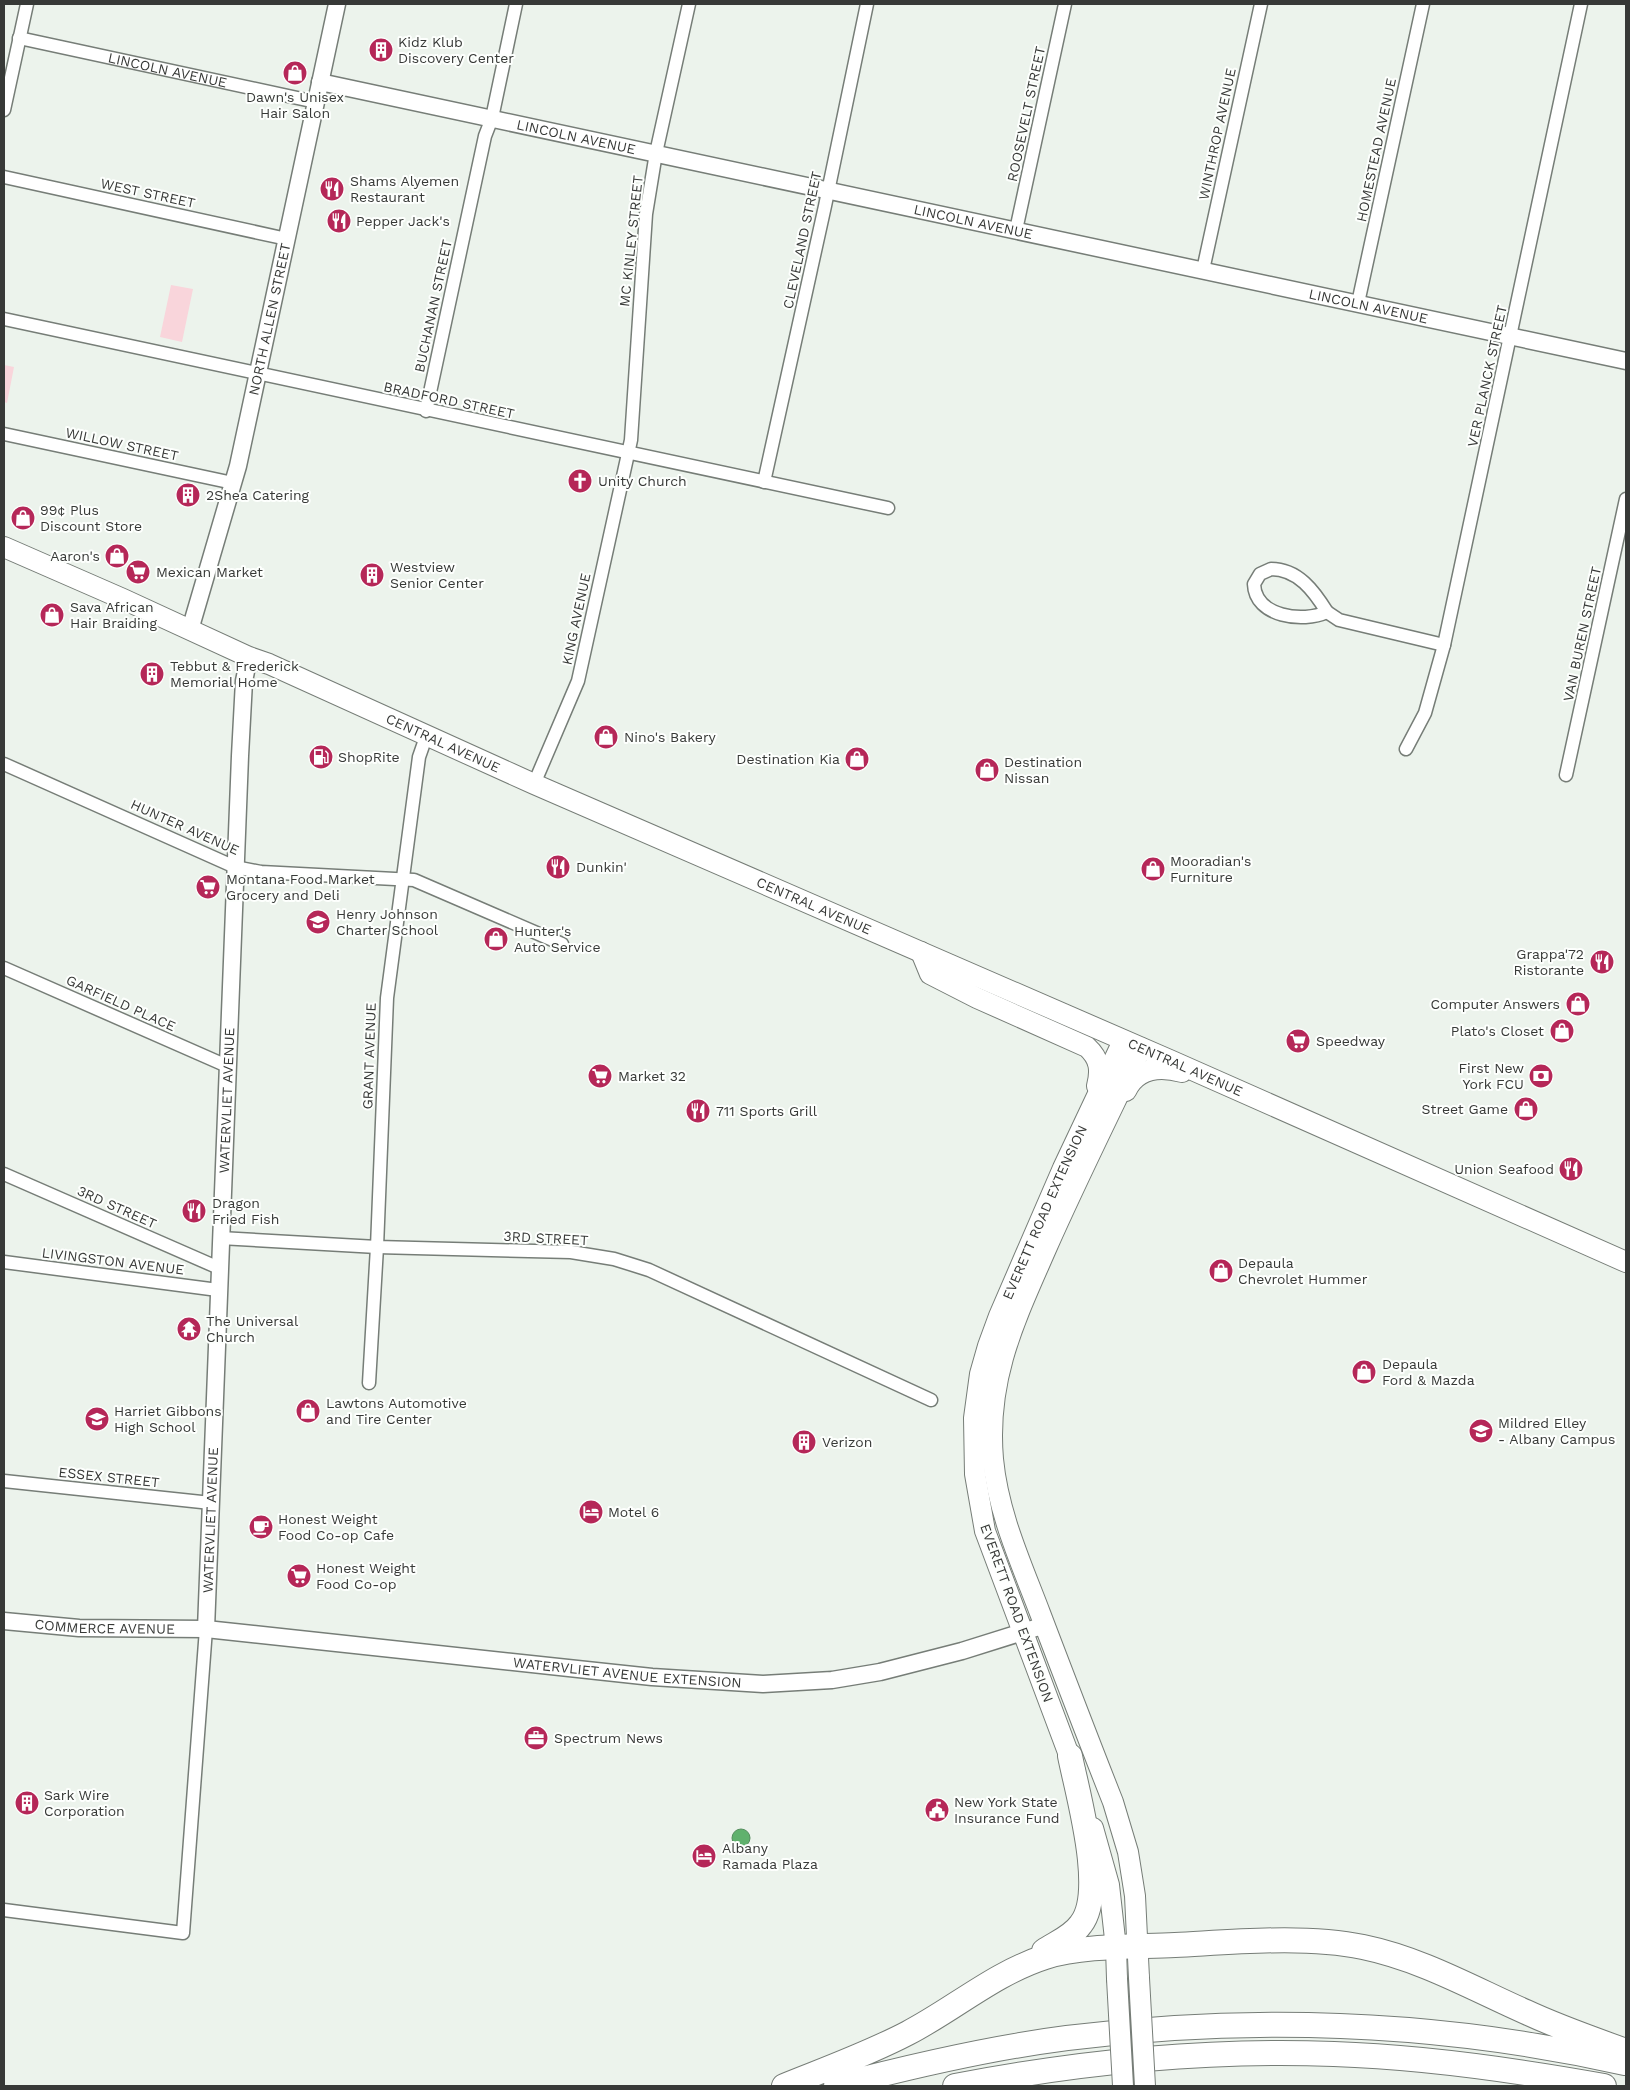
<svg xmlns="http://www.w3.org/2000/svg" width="1630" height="2090" font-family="'Work Sans',sans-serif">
  <rect width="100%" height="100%" fill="#ecf3ec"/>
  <path fill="#f9d5db" d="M171,285L193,289L182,342L160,337Z
    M4,365L14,367L7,403L4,402Z"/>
  <path fill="#60b16d" stroke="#548d5d" d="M732 1838a9 9 0 1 1 18 0a9 9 0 1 1-18 0Z"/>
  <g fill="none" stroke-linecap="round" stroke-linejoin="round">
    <defs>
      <g id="minor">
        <path id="s1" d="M19,38L316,102"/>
        <path d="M4,110L27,4"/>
        <path d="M4,177L287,239"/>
        <path d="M1016,230L1065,4"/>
        <path d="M1203,270L1261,4"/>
        <path d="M1358,303L1423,4"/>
        <path d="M4,319L888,508"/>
        <path d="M426,411L485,136L492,118L516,4"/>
        <path d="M4,434L233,483"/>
        <path d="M764,482L825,206L867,4"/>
        <path d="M1271,569C1298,569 1314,591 1327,612C1303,623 1255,617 1254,584L1260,574Z"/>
        <path d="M1327,612L1339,620L1444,645"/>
        <path d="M1406,749L1425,713L1444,645L1581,4"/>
        <path d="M4,764L235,867L261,872L414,880L562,944"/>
        <path d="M1566,775L1626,499"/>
        <path d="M534,784L578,681L631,440L646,214L656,153L689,4"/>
        <path d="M4,968L227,1066"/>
        <path d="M4,1174L219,1268"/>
        <path d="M220,1238L377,1247L571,1252L614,1259L649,1270L931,1400"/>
        <path d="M4,1262L218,1290"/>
        <path d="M369,1383L377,1247L387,998L419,757L427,734"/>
        <path d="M4,1481L211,1503"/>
        <path d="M4,1910L183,1933L206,1629"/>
      </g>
      <g id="tertiary">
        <path id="s2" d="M320,82L1626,361"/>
        <path id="s3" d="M190,630L238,466L337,4"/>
        <path id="s4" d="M4,1621L79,1628L206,1629L652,1677L763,1684L832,1680L880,1672L962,1651L1045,1625"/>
        <path id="s5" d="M206,1629L240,756L244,681L249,657"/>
      </g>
      <g id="primary">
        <path id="s6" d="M4,547L123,599L249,657L269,664L534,784L1172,1061L1626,1262"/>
        <path d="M921,952L930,974L977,998L1087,1047C1100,1059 1101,1070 1097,1086"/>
        <path d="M1126,1091C1137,1067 1160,1066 1182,1072"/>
        <path id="s7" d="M1075,1771L985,1531L975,1474L974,1418L980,1374L988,1346L999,1316L1063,1168L1123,1041"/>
        <path d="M1093,1828L1109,1885L1116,1948L1117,1979"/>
        <path d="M1139,1978L1135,1896L1128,1852L1113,1802C1088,1739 1064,1676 1040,1613C1021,1563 998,1513 993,1459C986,1378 1015,1320 1046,1249C1076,1181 1109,1115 1141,1048"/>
      </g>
      <path id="motorway" d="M1044,1951C1056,1943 1072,1937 1081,1924C1106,1892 1078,1796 1070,1756
        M784,2086C826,2069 868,2054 908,2033C954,2009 995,1973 1045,1957C1083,1945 1135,1947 1175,1945C1234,1942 1306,1935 1363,1947C1421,1959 1472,1988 1526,2012C1558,2027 1592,2039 1626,2051
        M836,2086C912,2066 989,2048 1067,2038C1252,2015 1442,2022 1625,2063
        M955,2086C1080,2062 1207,2049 1334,2054C1425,2057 1515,2070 1604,2086"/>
    </defs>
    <use href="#minor" stroke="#767d77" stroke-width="15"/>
    <use href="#tertiary" stroke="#767d77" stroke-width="19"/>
    <use href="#primary" stroke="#767d77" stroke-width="22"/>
    <use href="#motorway" stroke="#767d77" stroke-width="26"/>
    <use href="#minor" stroke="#fff" stroke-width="12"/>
    <use href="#tertiary" stroke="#fff" stroke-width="16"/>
    <use href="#primary" stroke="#fff" stroke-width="20"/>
    <use href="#motorway" stroke="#fff" stroke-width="24"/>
    <defs>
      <path id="primary-bridge" d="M1139,1978L1145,2086
        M1117,1979L1123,2086"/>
    </defs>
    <use href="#primary-bridge" stroke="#767d77" stroke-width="22" stroke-linecap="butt"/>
    <use href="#primary-bridge" stroke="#fff" stroke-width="20"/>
  </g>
  <defs>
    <symbol id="building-disc" viewBox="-11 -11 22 22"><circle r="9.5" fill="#b52758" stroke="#fdfffd"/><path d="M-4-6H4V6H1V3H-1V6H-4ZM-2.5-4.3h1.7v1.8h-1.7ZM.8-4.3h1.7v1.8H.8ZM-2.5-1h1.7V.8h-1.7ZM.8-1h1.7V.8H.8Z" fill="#fff"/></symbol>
    <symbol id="shop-disc" viewBox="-11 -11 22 22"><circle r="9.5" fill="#b52758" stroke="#fdfffd"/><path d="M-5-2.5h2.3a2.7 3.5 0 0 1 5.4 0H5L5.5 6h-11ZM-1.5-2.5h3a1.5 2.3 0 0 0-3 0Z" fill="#fff"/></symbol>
    <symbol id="restaurant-disc" viewBox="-11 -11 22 22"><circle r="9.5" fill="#b52758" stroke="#fdfffd"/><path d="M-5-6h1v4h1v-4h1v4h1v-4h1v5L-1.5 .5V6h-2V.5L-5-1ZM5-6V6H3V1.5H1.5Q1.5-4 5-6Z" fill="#fff"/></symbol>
    <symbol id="church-disc" viewBox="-11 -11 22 22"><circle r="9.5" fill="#b52758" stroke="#fdfffd"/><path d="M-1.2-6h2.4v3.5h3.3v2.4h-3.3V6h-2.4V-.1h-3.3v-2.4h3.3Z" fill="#fff"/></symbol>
    <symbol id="supermarket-disc" viewBox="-11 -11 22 22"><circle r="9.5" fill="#b52758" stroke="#fdfffd"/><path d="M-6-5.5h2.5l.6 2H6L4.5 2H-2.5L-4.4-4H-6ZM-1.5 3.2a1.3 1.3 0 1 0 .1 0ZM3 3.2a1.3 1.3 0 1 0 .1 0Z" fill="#fff"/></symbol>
    <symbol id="fuel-disc" viewBox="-11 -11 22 22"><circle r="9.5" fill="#b52758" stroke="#fdfffd"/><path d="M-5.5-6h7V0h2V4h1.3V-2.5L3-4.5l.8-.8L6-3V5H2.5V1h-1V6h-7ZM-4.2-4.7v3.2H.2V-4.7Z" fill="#fff"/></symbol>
    <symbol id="school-disc" viewBox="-11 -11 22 22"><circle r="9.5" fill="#b52758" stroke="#fdfffd"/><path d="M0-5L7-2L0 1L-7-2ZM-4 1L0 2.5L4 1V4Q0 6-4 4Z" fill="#fff"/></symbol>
    <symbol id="bank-disc" viewBox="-11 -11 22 22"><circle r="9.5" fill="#b52758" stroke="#fdfffd"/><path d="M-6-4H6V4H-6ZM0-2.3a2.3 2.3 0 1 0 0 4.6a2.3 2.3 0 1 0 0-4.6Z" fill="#fff"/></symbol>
    <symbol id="temple-disc" viewBox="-11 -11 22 22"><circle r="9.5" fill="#b52758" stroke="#fdfffd"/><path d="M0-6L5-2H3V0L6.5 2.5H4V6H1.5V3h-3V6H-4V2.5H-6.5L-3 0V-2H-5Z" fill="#fff"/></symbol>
    <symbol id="university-disc" viewBox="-11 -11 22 22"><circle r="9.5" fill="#b52758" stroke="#fdfffd"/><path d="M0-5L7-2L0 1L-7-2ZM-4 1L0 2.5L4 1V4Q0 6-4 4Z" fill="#fff"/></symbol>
    <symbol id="hotel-disc" viewBox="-11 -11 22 22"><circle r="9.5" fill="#b52758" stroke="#fdfffd"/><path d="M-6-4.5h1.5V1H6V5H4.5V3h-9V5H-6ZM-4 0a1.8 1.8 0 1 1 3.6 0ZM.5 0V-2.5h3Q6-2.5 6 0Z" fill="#fff"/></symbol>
    <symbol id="cafe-disc" viewBox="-11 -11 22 22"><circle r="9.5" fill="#b52758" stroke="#fdfffd"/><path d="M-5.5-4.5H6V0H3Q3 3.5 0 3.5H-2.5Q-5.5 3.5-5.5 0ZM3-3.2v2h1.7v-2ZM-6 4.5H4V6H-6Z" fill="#fff"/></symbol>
    <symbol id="office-disc" viewBox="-11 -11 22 22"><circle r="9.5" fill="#b52758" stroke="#fdfffd"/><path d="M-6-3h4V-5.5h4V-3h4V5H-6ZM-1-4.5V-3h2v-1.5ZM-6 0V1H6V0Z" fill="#fff"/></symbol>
    <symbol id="civic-disc" viewBox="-11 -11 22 22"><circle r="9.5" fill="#b52758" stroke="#fdfffd"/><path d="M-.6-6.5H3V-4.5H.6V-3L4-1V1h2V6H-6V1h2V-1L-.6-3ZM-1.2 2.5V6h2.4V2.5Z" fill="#fff"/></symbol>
  </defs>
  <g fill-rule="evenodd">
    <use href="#building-disc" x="367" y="36" width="28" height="28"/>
    <use href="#shop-disc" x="281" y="59" width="28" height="28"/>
    <use href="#restaurant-disc" x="318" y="175" width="28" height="28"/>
    <use href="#restaurant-disc" x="325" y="207" width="28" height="28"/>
    <use href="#church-disc" x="566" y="467" width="28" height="28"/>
    <use href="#building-disc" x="174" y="481" width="28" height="28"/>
    <use href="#shop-disc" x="9" y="504" width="28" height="28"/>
    <use href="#shop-disc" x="103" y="542" width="28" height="28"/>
    <use href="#supermarket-disc" x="124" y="558" width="28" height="28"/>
    <use href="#building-disc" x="358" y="561" width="28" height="28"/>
    <use href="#shop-disc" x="38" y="601" width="28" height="28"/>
    <use href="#building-disc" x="138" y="660" width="28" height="28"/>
    <use href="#shop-disc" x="592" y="723" width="28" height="28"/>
    <use href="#fuel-disc" x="307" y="743" width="28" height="28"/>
    <use href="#shop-disc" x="843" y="745" width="28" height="28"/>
    <use href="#shop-disc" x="973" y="756" width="28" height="28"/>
    <use href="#restaurant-disc" x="544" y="853" width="28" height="28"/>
    <use href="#shop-disc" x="1139" y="855" width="28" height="28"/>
    <use href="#supermarket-disc" x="194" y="873" width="28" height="28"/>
    <use href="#school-disc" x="304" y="908" width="28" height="28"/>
    <use href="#shop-disc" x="482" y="925" width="28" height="28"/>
    <use href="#restaurant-disc" x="1588" y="948" width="28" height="28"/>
    <use href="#shop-disc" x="1564" y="990" width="28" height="28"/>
    <use href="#shop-disc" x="1548" y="1017" width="28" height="28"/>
    <use href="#supermarket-disc" x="1284" y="1027" width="28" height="28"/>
    <use href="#supermarket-disc" x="586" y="1062" width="28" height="28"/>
    <use href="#bank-disc" x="1527" y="1062" width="28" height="28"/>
    <use href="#shop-disc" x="1512" y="1095" width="28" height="28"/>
    <use href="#restaurant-disc" x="684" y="1097" width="28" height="28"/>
    <use href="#restaurant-disc" x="1557" y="1155" width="28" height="28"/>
    <use href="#restaurant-disc" x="180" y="1197" width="28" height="28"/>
    <use href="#shop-disc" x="1207" y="1257" width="28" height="28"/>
    <use href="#temple-disc" x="175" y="1315" width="28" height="28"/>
    <use href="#shop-disc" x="1350" y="1358" width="28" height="28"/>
    <use href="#shop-disc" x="294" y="1397" width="28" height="28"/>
    <use href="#school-disc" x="83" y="1405" width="28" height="28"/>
    <use href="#university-disc" x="1467" y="1417" width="28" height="28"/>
    <use href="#building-disc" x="790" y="1428" width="28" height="28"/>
    <use href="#hotel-disc" x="577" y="1498" width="28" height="28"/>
    <use href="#cafe-disc" x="247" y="1513" width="28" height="28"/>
    <use href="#supermarket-disc" x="285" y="1562" width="28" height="28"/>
    <use href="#office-disc" x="522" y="1724" width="28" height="28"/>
    <use href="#building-disc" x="13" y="1789" width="28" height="28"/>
    <use href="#civic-disc" x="923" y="1796" width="28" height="28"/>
    <use href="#hotel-disc" x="690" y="1842" width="28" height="28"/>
  </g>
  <g text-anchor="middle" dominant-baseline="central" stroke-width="4" stroke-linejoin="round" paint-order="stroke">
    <g font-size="14" fill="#373937" stroke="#fdfffd" text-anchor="start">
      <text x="398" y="42">Kidz Klub<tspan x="398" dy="16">Discovery Center</tspan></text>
      <text x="295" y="97" text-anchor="middle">Dawn's Unisex<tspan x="295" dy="16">Hair Salon</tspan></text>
      <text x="350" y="181">Shams Alyemen<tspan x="350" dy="16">Restaurant</tspan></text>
      <text x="356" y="221">Pepper Jack's</text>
      <text x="598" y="481">Unity Church</text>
      <text x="206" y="495">2Shea Catering</text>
      <text x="40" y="510">99¢ Plus<tspan x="40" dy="16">Discount Store</tspan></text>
      <text x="100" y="556" text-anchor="end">Aaron's</text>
      <text x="390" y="567">Westview<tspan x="390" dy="16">Senior Center</tspan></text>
      <text x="156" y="572">Mexican Market</text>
      <text x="70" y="607">Sava African<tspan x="70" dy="16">Hair Braiding</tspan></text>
      <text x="170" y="666">Tebbut &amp; Frederick<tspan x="170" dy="16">Memorial Home</tspan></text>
      <text x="624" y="737">Nino's Bakery</text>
      <text x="338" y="757">ShopRite</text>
      <text x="840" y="759" text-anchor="end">Destination Kia</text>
      <text x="1004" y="762">Destination<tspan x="1004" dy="16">Nissan</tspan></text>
      <text x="1170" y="861">Mooradian's<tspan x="1170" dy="16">Furniture</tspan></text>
      <text x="576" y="867">Dunkin'</text>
      <text x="226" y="879">Montana Food Market<tspan x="226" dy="16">Grocery and Deli</tspan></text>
      <text x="336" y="914">Henry Johnson<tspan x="336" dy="16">Charter School</tspan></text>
      <text x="514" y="931">Hunter's<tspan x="514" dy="16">Auto Service</tspan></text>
      <text x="1584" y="954" text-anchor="end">Grappa'72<tspan x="1584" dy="16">Ristorante</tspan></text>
      <text x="1560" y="1004" text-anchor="end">Computer Answers</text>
      <text x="1544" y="1031" text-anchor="end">Plato's Closet</text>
      <text x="1316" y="1041">Speedway</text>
      <text x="1524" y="1068" text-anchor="end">First New<tspan x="1524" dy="16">York FCU</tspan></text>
      <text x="618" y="1076">Market 32</text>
      <text x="1508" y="1109" text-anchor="end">Street Game</text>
      <text x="716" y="1111">711 Sports Grill</text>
      <text x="1554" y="1169" text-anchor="end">Union Seafood</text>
      <text x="212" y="1203">Dragon<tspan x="212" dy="16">Fried Fish</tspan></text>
      <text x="1238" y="1263">Depaula<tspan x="1238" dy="16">Chevrolet Hummer</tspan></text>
      <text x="206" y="1321">The Universal<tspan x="206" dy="16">Church</tspan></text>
      <text x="1382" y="1364">Depaula<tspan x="1382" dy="16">Ford &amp; Mazda</tspan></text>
      <text x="326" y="1403">Lawtons Automotive<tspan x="326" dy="16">and Tire Center</tspan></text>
      <text x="114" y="1411">Harriet Gibbons<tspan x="114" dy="16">High School</tspan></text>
      <text x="1498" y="1423">Mildred Elley<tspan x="1498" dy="16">- Albany Campus</tspan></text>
      <text x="822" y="1442">Verizon</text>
      <text x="608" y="1512">Motel 6</text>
      <text x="278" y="1519">Honest Weight<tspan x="278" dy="16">Food Co-op Cafe</tspan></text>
      <text x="316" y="1568">Honest Weight<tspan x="316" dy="16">Food Co-op</tspan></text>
      <text x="554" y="1738">Spectrum News</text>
      <text x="44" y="1795">Sark Wire<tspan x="44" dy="16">Corporation</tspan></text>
      <text x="954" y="1802">New York State<tspan x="954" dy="16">Insurance Fund</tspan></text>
      <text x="722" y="1848">Albany<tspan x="722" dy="16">Ramada Plaza</tspan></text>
    </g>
    <g font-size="14" fill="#373937" stroke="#fdfffd">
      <text stroke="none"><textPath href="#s1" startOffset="152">LINCOLN AVENUE</textPath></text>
      <text transform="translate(1026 114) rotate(-78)">ROOSEVELT STREET</text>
      <text transform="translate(1217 134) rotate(-78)">WINTHROP AVENUE</text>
      <text stroke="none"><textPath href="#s2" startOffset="262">LINCOLN AVENUE</textPath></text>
      <text transform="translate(1376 150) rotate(-78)">HOMESTEAD AVENUE</text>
      <text transform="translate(148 193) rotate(12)">WEST STREET</text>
      <text stroke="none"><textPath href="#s2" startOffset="668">LINCOLN AVENUE</textPath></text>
      <text transform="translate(802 240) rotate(-78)">CLEVELAND STREET</text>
      <text transform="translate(631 241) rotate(-84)">MC KINLEY STREET</text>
      <text transform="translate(433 306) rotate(-78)">BUCHANAN STREET</text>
      <text stroke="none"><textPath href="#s2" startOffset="1072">LINCOLN AVENUE</textPath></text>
      <text stroke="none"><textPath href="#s3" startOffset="321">NORTH ALLEN STREET</textPath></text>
      <text transform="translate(1487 376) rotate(-78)">VER PLANCK STREET</text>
      <text transform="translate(449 400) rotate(12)">BRADFORD STREET</text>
      <text transform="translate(122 444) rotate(12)">WILLOW STREET</text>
      <text transform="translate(576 619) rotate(-78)">KING AVENUE</text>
      <text transform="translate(1582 634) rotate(-78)">VAN BUREN STREET</text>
      <text stroke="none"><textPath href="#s6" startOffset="481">CENTRAL AVENUE</textPath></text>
      <text transform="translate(185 827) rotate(24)">HUNTER AVENUE</text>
      <text stroke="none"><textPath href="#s6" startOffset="886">CENTRAL AVENUE</textPath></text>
      <text transform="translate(121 1003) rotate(24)">GARFIELD PLACE</text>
      <text transform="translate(369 1056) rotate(-88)">GRANT AVENUE</text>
      <text stroke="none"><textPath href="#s6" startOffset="1291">CENTRAL AVENUE</textPath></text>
      <text stroke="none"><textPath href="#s5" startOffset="529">WATERVLIET AVENUE</textPath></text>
      <text transform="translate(117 1207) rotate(24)">3RD STREET</text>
      <text stroke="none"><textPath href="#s7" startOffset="589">EVERETT ROAD EXTENSION</textPath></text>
      <text transform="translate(546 1238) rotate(3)">3RD STREET</text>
      <text transform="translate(113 1261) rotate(7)">LIVINGSTON AVENUE</text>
      <text transform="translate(109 1477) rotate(6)">ESSEX STREET</text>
      <text stroke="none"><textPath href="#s5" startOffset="109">WATERVLIET AVENUE</textPath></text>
      <text transform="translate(1017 1613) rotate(70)">EVERETT ROAD EXTENSION</text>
      <text stroke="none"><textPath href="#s4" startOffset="101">COMMERCE AVENUE</textPath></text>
      <text stroke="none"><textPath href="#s4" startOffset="626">WATERVLIET AVENUE EXTENSION</textPath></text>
    </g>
  </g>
  <rect width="1630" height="2090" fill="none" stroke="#373937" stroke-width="10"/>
</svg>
